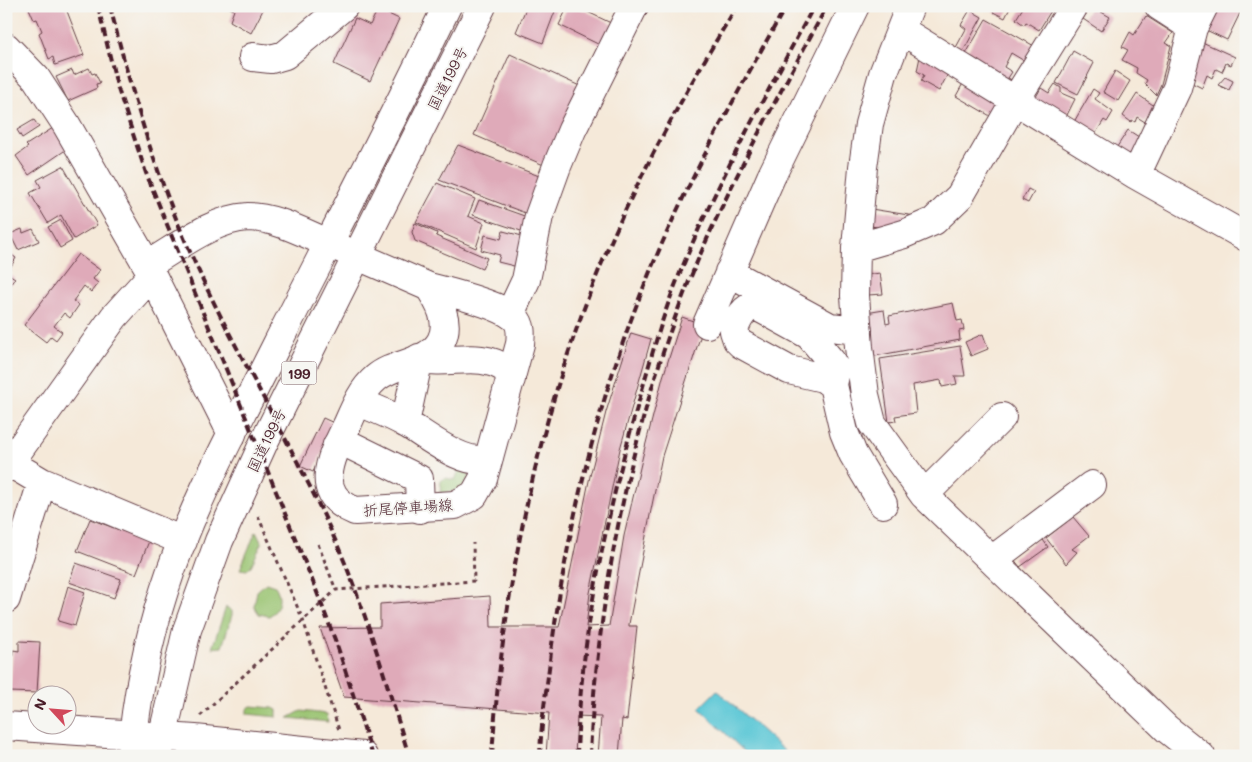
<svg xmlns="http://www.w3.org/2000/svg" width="1252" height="762" font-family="Mali,'Klee One',sans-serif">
  <rect width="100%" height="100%" fill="#f6f6f2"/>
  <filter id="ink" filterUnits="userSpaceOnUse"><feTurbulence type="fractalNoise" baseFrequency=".02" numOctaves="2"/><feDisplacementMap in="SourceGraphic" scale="10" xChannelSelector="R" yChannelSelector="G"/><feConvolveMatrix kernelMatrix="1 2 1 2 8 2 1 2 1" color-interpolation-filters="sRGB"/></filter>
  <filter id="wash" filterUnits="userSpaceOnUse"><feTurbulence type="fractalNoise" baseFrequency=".0096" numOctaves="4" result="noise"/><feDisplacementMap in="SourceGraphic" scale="20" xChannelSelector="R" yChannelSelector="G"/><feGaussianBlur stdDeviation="1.12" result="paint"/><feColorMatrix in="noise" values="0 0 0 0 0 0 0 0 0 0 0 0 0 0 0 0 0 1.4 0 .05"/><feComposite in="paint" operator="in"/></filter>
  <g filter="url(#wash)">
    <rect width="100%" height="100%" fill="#f5e9d9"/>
    <path fill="#99c370" stroke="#72714e" d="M460,468L472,471L463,489L440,494L441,480L446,478L455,480Z
      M256,531L262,543L251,566L247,570L240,569Z
      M266,583L275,586C282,596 280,610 269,616L259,614L254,606L257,591Z
      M226,607L232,611V615L222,647L212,648Z
      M251,706L273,708L277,710V717L247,714V709Z
      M301,711L327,714L328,722L288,718Z"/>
    <path fill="#5cc7d6" stroke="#537380" d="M717,690L790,756H749L699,708Z"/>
    <g id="blocks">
      <path fill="#dfaab9" d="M28,6H65L84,55L55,65L53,57L49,59L39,33L42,31L37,19L34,20Z
        M226,6H265L251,33L230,21L234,10Z
        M527,6H557L543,43L516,32Z
        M568,6H575L613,24L602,46L559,25Z
        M996,6H1011L1005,18L993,12Z
        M1024,6H1054L1039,30L1026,22L1024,25L1016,19Z
        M1091,6L1110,17L1101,31L1083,19Z
        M1215,6H1236L1242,9L1227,40L1204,29Z
        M378,9L399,19L370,81L334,64L355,18L370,25Z
        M970,10L982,17L960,57L953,53L966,29L961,25Z
        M1146,16L1173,33L1166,43L1171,46L1161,84L1156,95L1145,84L1147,80L1136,73L1137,68L1122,60L1128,50L1122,47L1130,32L1134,35Z
        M986,19L1036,47L1026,62L1011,53L1004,67L1012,72L1008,78L1015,82L1010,88L963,59Z
        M1200,41L1235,57L1231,65L1226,63L1222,72L1216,69L1212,78L1207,75L1202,88L1186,80Z
        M1073,51L1094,63L1078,94L1056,83Z
        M921,52L951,68L939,91L921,81L924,75L917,71Z
        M510,54L584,88L546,166L474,135Z
        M89,68L92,74L95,73L100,83L96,84L97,88L68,101L56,77L72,70L74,75Z
        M1115,71L1130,81L1118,101L1103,92Z
        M1225,77L1233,81L1229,90L1218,85Z
        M966,78L1002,100L992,117L956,96Z
        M1055,84L1061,88V93L1075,99L1066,117L1033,102L1041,88L1049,93Z
        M1093,89L1099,93L1095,99L1113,112L1107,122L1104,120L1094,136L1071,127Z
        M1137,94L1156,107L1145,122L1137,117L1135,122L1132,120L1131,122L1123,116Z
        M34,120L39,127L22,138L17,130Z
        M53,128L67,149L29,175L16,156L28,147L26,145Z
        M1128,130L1142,139L1136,156L1113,153Z
        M458,145L547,179L533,216L439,180Z
        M63,166L97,225L74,239L61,215L48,223L30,193L41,187L37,180Z
        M437,183L475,199L468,216L484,223L476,248L416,222Z
        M1028,189L1034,192L1028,203L1022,200Z
        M479,200L530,218L524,232L473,215Z
        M871,209L915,216L890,228L869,226Z
        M61,220L72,241L60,248L48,227Z
        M415,223L437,233L436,236L487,258L482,269L415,241L412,232Z
        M22,229L23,233L33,229L39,241L18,250L10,234Z
        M503,231L526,237L518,267L498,262L500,255L481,250L485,235L501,239Z
        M6,251L16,258L7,273L15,278L6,291Z
        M78,254L100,270L93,279L98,283L91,292L84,286L73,301L79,305L70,318L64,313L54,326L62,332L56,340L51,336L46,342L24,325Z
        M880,273L883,294L868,295L866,275Z
        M953,303L957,321L962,320L964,330L959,331L960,340L875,356L866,313L884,310L886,324L890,323L889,316Z
        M682,317L704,325L662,456L650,515L629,624V626H637L627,720L622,719L619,756H598L601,717L577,716L575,756H546L549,713L344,697L320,628L380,627V604L490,596L491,627H559L590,476L606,412L631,333L651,339L620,449L590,593L586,627L609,626L624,536L643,455L663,377Z
        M983,334L988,349L971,356L965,342Z
        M960,346L965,376H955L957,384L942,387L941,380L913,385L916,413L895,416L896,421L889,422L880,359Z
        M323,418L336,424L313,472L300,466Z
        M1073,517L1089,536L1072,549L1077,552L1066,564L1046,538Z
        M90,519L149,541L136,574L77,551Z
        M1041,537L1048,547L1020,567L1013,558Z
        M76,563L121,579L114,598L69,582Z
        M68,586L85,592L75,626L58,621Z
        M19,641L40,642L37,693L10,692L13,650L19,651Z"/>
    </g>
  </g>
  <g filter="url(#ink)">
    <use href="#blocks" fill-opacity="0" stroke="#643d45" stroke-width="1"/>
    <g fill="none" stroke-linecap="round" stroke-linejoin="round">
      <defs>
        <path id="minor" d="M910,6L883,74L869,124L863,167L856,248L855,296L859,347L865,395L872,423L924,495L1167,729L1201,756
          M1159,6L1193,28
          M901,30L1136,175L1246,237
          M6,47L36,78L66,124L147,265L232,434
          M253,57L271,59L285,55L344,6
          M1136,175L1177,88L1193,28L1204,6
          M856,248L904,234L934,221L960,196L1016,99L1074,6
          M147,265C177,248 212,219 248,217C275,217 304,233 328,243
          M729,272L830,327L858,330
          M510,314L526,280L539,216L557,166L572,130L634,6
          M707,324L771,177L855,6
          M833,385L823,378L789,370L741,344L737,340L734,331C737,320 745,304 758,307L809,335L831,361L836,370L833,385L844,432L853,454L883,504
          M371,407C383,412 395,417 407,424C424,434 472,472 489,456
          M405,423L419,358C449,366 479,350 506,369L511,379
          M337,445L348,444L419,479L420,509
          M10,463L42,482L183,541
          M6,468L114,317L151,276
          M924,495L1002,417
          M992,560L1092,485
          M6,599L42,482
          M6,726L195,739L363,756"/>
        <path id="major" d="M328,243L429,287
          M429,287C449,292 501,305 515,318C522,325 521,335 520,344L483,479L474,495L455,505L355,511C310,493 333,454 348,423C355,407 362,390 376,378C394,362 429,364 441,341C451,322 439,302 429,287Z"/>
        <path id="highway" d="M131,756C136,700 147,644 164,591C191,506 237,424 277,344C334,232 393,120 447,6
          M158,756L187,630L219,541L264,442L482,6"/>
      </defs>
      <use href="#minor" stroke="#643d45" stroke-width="30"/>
      <use href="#major" stroke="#643d45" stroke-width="30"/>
      <use href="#highway" stroke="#643d45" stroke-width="30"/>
      <path stroke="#643d45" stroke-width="3" stroke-dasharray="4 4" stroke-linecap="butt" d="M258,516L303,620L339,730
        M318,544L336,590
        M200,716L336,590L474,581L473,543"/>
      <use href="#minor" stroke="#fff" stroke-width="28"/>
      <use href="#major" stroke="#fff" stroke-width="28"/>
      <use href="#highway" stroke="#fff" stroke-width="28"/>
      <path stroke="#4a1f2b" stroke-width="4" stroke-dasharray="8 4" stroke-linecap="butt" d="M98,6L117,86L146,173L315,587L337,645L373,756
        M110,6C133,99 160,189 201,276C246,372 304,464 345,563C370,625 389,691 409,756
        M492,756C504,571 544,386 622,217C656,144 695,75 737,6
        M540,756C541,721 547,687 551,652C569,516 602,382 657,255C694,169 740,88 786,6
        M577,756C580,642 604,527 634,418C646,377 656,336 671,296C709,195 763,101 814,6
        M590,756C596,609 629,437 682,299C721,198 775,102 827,6"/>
    </g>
  </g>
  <g text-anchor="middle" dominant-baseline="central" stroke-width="4" stroke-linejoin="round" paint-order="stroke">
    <rect fill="#f6f6f2" stroke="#7e6067" stroke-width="1" x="281.5" y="361.5" width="35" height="23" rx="4"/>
    <g font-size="14" font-weight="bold" fill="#4a1f2b">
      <text x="299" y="373">199</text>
    </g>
    <g font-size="15" fill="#4a1f2b" stroke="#f6f6f2">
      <text transform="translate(447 78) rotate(-63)">国道199号</text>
      <text transform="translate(266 440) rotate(-64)">国道199号</text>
      <text transform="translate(408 507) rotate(-4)">折尾停車場線</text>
    </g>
  </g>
  <rect width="1252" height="762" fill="none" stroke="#f6f6f2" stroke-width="25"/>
  <g transform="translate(52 710) rotate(296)"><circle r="24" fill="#f6f6f2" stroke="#b1a0a2"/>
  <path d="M0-4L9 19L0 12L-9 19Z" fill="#d1495b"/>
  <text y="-8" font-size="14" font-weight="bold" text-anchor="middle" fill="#4a1f2b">N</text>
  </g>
</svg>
